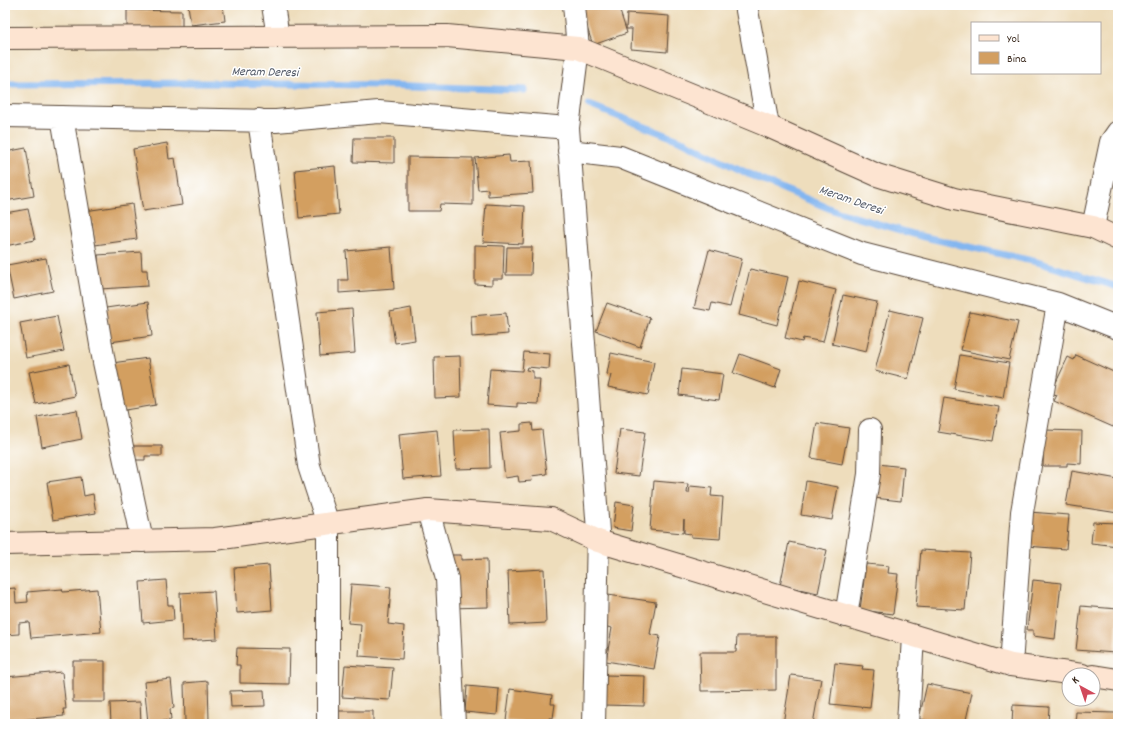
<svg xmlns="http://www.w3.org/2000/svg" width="1123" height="729" font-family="Dekko,sans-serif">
  <rect width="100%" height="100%" fill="#fff"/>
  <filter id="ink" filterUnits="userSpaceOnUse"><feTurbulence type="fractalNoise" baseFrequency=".025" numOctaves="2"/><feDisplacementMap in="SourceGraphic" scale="8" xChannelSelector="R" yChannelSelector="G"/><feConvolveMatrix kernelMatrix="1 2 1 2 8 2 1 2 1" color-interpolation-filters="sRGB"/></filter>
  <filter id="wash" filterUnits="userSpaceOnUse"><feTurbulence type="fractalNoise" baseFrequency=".012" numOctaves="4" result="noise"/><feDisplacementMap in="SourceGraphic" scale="16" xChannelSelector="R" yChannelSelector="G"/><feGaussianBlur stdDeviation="0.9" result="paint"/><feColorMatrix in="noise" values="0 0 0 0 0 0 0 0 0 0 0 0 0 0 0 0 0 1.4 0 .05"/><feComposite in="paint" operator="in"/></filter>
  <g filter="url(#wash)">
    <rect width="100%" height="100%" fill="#eeddbc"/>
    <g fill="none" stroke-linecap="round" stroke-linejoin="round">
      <path stroke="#83b6f0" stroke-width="7" d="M5,84L207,83L386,85L524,90
        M589,105L684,142L759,179L838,212L920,236L1037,262L1118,287"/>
    </g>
    <g id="blocks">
      <path fill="#d39f61" d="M188,5H223L225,21L191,25Z
        M597,5H618L627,33L593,45L581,10Z
        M127,10L182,11V29L127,28Z
        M627,13L669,16L667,52L631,49L632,29H626Z
        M354,138H394V163L353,162Z
        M167,143L169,159L175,158L182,205L143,211L133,149Z
        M26,148L34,196L5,201V152Z
        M509,155L510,162L531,161L533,193L488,196V189L478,190L475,158Z
        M408,157L473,158V205L440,204L439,211H408Z
        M335,166L339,214L299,218L295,170Z
        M132,204L137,239L95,245L92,222H86L85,211Z
        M486,204L525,206L523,244L483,242Z
        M28,209L35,240L5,246V213Z
        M475,245L504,246L503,279H492V285L475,284Z
        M391,247L394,289L339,293V280H348L346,251Z
        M507,247H532L531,275H506Z
        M709,250L742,259L730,307L712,303L710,311L694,308Z
        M141,252L142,270H147L148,286L100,289L98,255Z
        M46,258L53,291L14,299L7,265Z
        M750,269L788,277L777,325L739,315Z
        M799,281L836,290L823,342L803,338L802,342L785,338Z
        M843,295L877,302L866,352L832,344Z
        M148,302L152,336L110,342L106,308Z
        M607,303L650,318L640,347L596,331Z
        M411,308L415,340L395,343L390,312Z
        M352,309L355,353L320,356L317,312Z
        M890,310L923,318L908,379L875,371Z
        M970,312L1018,322L1009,360L961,350Z
        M506,313L508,334L472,337L471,316Z
        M57,316L64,351L26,358L20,323Z
        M524,352L550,354L549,369L527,367L526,370L533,371V379H540L538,404L517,403V407L487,405L490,369L522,371Z
        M611,353L654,362L648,395L608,387L611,375L607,374Z
        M740,354L781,369L775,388L733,373Z
        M960,355L1009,363L1003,398L954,389Z
        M1076,355L1118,374V418L1113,427L1054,401L1057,395L1051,393L1068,357L1074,360Z
        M460,356L461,397L435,398L434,357Z
        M148,358L156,405L120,411L112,363Z
        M69,364L75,396L36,404L29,372Z
        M682,369L723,374L719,400L679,395Z
        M944,398L999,407L993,441L938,432Z
        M77,410L82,439L42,447L37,417Z
        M532,423L533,431L542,430L547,474L531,476L532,481L519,482L518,476L505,478L500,433L521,431V424Z
        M817,423L849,428L842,464L811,458Z
        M489,429L490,468L456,469L454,430Z
        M620,429L645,432L639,476L614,473Z
        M437,430L441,476L403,479L399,434Z
        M1044,430L1082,431L1081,464L1067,463V466H1043Z
        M126,446H162V456H145V460H126Z
        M878,464L904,467L901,501L874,498Z
        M1072,471L1118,479V513L1066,505Z
        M81,477L84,496L93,494L96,513L53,520L47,482Z
        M654,481L688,484L687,493H689L690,486L712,488L711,496L723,497L720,539L691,537V534L684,533V519L683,533L650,530Z
        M806,481L838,487L832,520L801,515Z
        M616,502L634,505L631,531L613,528Z
        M1029,512L1069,515L1066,549L1026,546Z
        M1093,522L1118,523V546L1091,543Z
        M789,542L827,550L818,593L789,587L779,591Z
        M921,550L970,553L965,610L916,607Z
        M448,555H461V560L487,559L488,607L449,608Z
        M866,564L889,566L888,573L898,574L893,614L860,610Z
        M269,565L272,610L237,613L234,568Z
        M544,569L546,623L510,625L508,571Z
        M166,580L168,605H173L174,620L143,623L140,582Z
        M1033,580L1061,583L1055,639L1033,636V630H1027Z
        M351,584L391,587L388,624L404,626L402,659L359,656L361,624L348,623Z
        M15,588L16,603L28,602L27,592L62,589L63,592L97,589L101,632L31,638L29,622L19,623V634L5,635V589Z
        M214,591L217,639L182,641L180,593Z
        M608,595L656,602L650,634L660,636L654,669L606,661L612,628L603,626Z
        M1081,606L1118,609L1115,653L1076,650Z
        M737,636H776V690L701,691L700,652H736Z
        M237,648L290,649L289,684L240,683V665H236Z
        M73,661H105V702H73Z
        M835,663L863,666L862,669L874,670L870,708L830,704Z
        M345,665L393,668L390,700L342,697Z
        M62,672L66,709H63L64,716L8,721L5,677Z
        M605,675L645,676L644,706L604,705Z
        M791,675L821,679L813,724H783Z
        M171,679L174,708L170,709L171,720L148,723L144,682Z
        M208,681L209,721L185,722L184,683Z
        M927,684L972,693L965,724H945L919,719Z
        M467,686L499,689L497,715L465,712Z
        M510,689L552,695L551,704H555L553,718H549L548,724L506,721Z
        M264,690L265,706L231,707L230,691Z
        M140,702L141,724H111L110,703Z
        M1013,705L1049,707L1048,724H1012Z
        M339,711H373V724H339Z
        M1076,712L1116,713V724H1075Z"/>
    </g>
  </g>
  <g filter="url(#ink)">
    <use href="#blocks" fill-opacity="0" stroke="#564536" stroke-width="1"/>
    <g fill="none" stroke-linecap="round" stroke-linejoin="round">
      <defs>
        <path id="street" d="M273,5L278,37
          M574,5L578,48L568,128L598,531L594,724
          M746,5L768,126
          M5,116L276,121L379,112L568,128
          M62,117L104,362L142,541
          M259,120L309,466L328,524V724
          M569,151L620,157L862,254L1058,304L1118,328
          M1093,227L1111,142L1118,132
          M428,510L447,579L454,724
          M846,616L869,474L870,430
          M1011,665L1022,512L1058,304
          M908,724L913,636"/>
        <path id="secondary" d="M5,38L447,36L578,48L768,126L877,175L954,199L1093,227L1118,239
          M5,544L215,539L428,510L551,519L598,541L1011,665L1082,675
          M1093,676L1118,680"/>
      </defs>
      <use href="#street" stroke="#564536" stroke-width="24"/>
      <use href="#secondary" stroke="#564536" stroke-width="24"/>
      <use href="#street" stroke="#fff" stroke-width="22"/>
      <use href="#secondary" stroke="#fde4d1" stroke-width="22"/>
    </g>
  </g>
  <g text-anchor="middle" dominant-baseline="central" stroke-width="3" stroke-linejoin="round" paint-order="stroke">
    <g font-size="13" font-style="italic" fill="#545b68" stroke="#fff">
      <text transform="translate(265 73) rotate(1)">Meram Deresi</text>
      <text transform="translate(851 201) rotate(19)">Meram Deresi</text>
    </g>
  </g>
  <rect width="1123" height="729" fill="none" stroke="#fff" stroke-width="20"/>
  <rect x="971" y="22" width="130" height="52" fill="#ffffff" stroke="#b1aaa5"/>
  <rect x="979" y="35" width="20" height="6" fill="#fde4d1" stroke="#b1aaa5"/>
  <text x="1007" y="42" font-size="12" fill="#3b2a1e">Yol</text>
  <rect x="979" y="52" width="20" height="12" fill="#d39f61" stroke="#b1aaa5"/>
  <text x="1007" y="62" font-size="12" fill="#3b2a1e">Bina</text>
  <g transform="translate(1081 687) rotate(320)"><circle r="19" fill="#ffffff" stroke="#b1aaa5"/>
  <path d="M0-3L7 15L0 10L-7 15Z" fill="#d1495b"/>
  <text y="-6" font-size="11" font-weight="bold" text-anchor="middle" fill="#3b2a1e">K</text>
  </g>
</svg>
